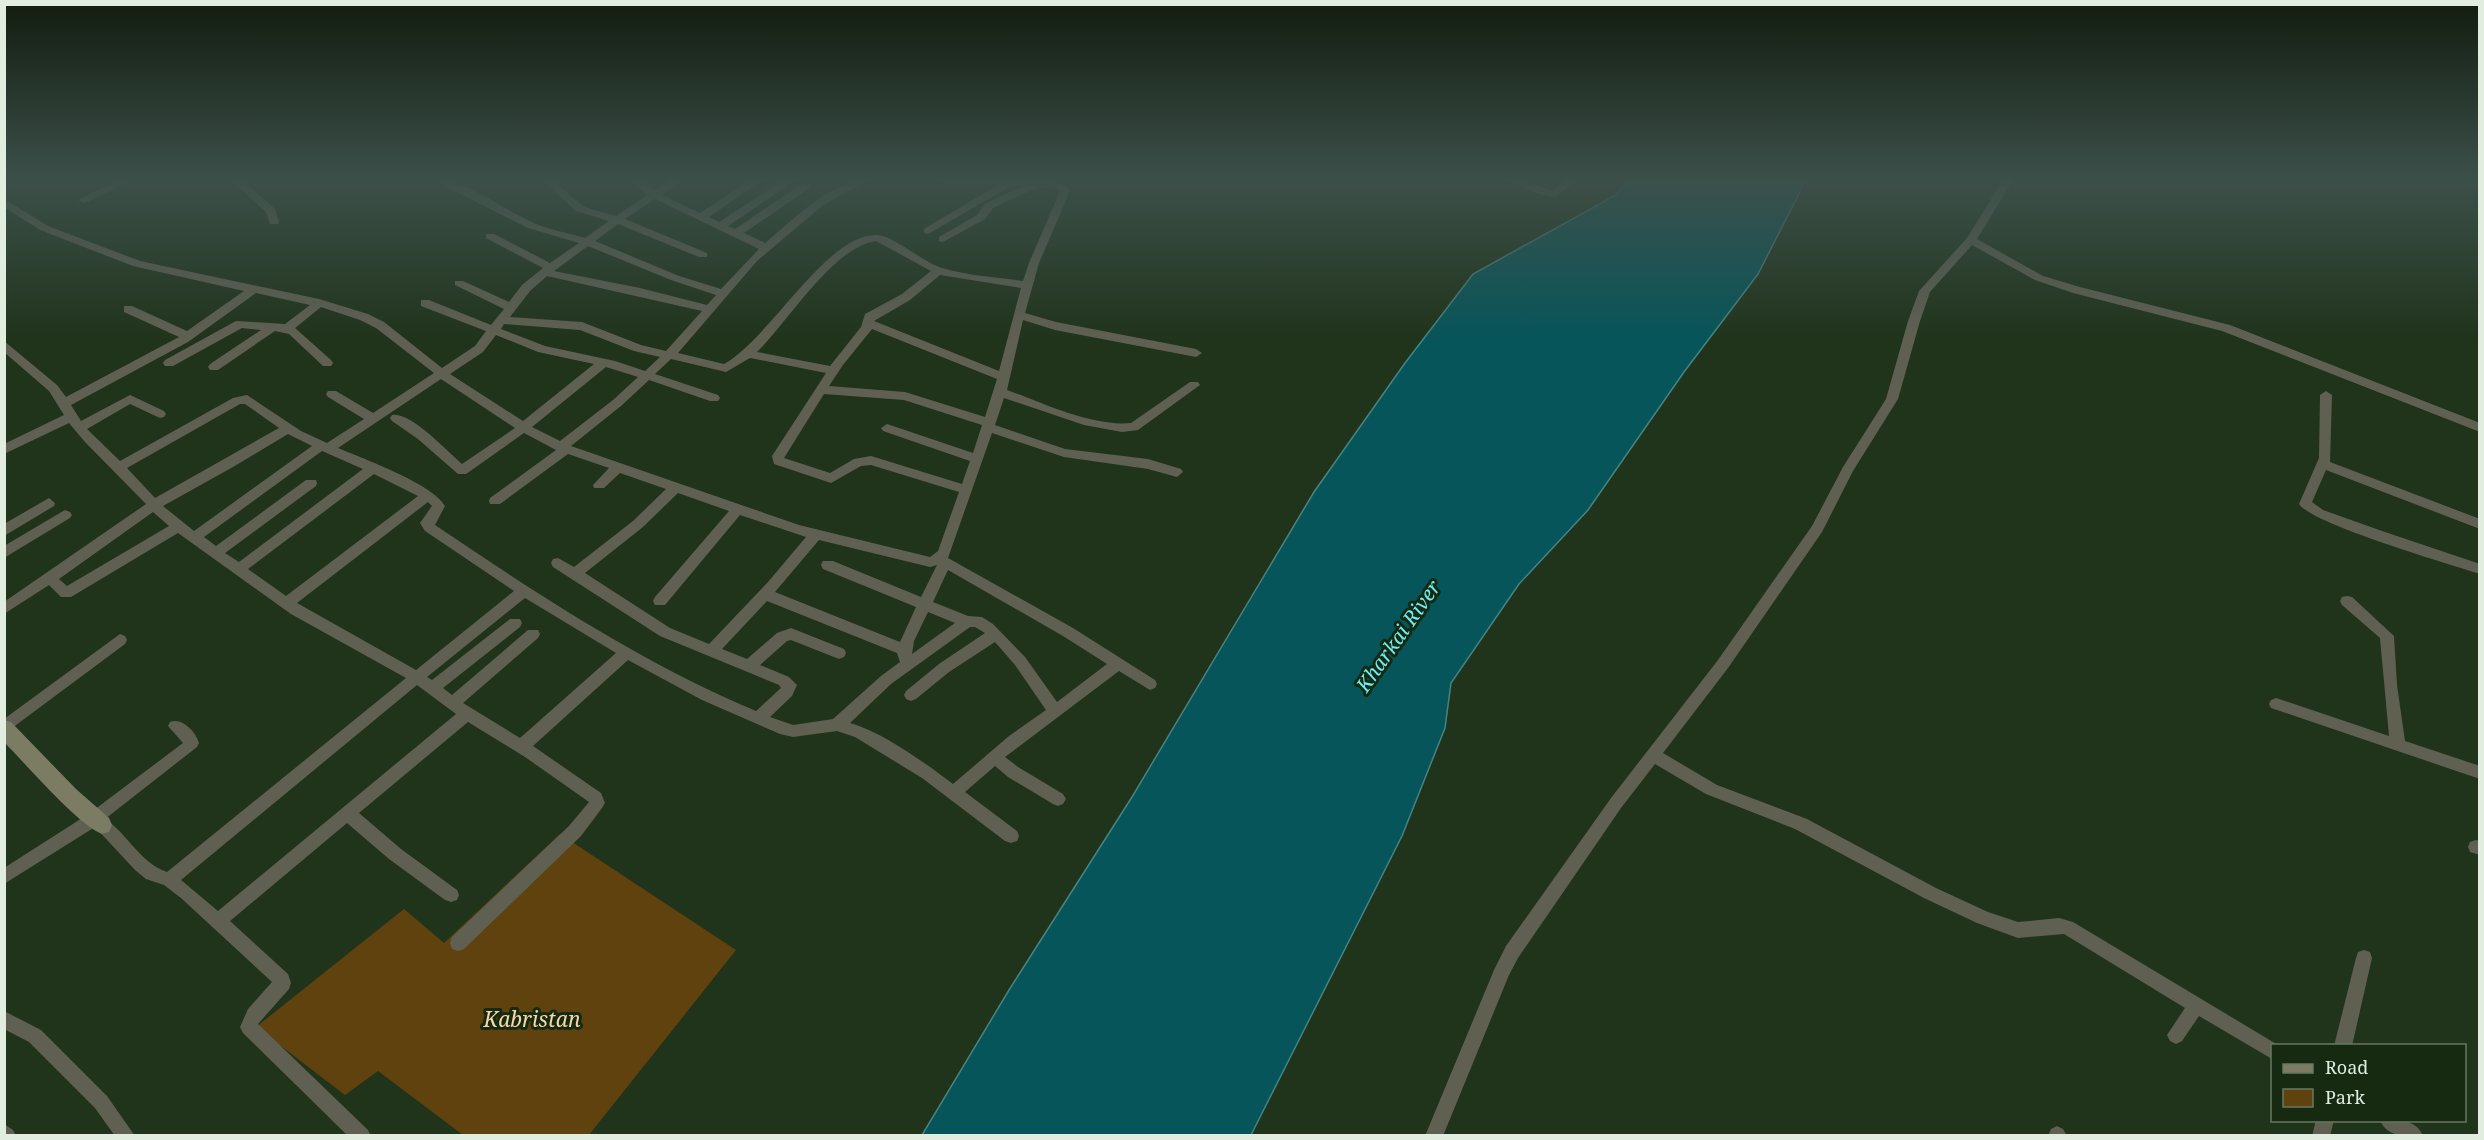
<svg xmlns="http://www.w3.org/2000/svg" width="2484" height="1140" font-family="'Noto Serif',serif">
  <rect width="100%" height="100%" fill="#20331b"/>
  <path fill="#60420e" d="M560,834L736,950L589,1135H463L378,1071L345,1095L256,1027L404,909L444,943Z"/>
  <path fill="#06555a" stroke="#488382" stroke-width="1.5" d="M1629,180H1806L1758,274L1684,372L1588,510L1519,584L1451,683L1445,728L1402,836L1251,1135H922L1009,990L1132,797L1314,492L1405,363L1473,274L1616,195Z"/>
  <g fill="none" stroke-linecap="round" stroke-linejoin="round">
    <path fill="#606052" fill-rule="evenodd" d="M118,180H132L87,202L83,203L78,200Z
      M231,180H242L275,209L279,222L278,224H270L266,212Z
      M433,180C471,180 502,210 536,224C551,230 569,233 585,238L609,221L576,211L542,180H553L584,207L616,216L647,195L629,180H641L654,190L672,180H684L662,195L700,213L750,180H762L709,217L719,222L784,180H796L728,226L735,229L802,184H810V188L744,233L765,243C792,221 831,180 868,180L822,206L757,261L678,353L724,364C771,338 827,232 878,235C894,236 924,263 942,268C968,276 997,277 1023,281L1029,263L1060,191L1057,188L1038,187L993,208L985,219L943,242L939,241V237L977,215L985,204L1023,186H1011L928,234L924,233V229L998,185L943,183L938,180H1028L1064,184L1070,191L1039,263L1025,313L1056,322L1196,349L1202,353L1196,357L1055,330L1023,320L1007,390C1043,403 1092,427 1131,423L1190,382H1198L1200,385L1138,430L1122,432L1084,425L1004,398L995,425L1065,449L1148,459L1181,469L1183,472L1177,477L1148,469L1064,457L992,433L948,558L1073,628L1155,680L1157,684L1155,688L1150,690L1119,671L1005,757L1018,767L1063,794L1066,799L1063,804L1058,806L1053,804L1008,777L995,766L965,792L1017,831L1019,836L1017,841L1011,843L1005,841L922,778L855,737L837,731L793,737L780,734L702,700L628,660L533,746L601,793L605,803L602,808L581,836L464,949L458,951L452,949L450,943L452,937L569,826L589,802L525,757L468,722L359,813L401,849L457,890L459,895L457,900L451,902L445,900L389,859L347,823L230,921L288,974L291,983L289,989L258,1024L368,1130L371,1136H348L243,1033L240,1027L248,1009L272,982L181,898L164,885L146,879L135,870L95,827L4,884V868L90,813L183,743L168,726L170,722C182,717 196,732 199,743L197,747L105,819C128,834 140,863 167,872L406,678L291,614L178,533L71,597H61L49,585L4,614V602L146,504L85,442L69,423L4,454V444L64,415L49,391L4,352V341L57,385L66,397L179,337L124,312V306H132L187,331L244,291L133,266L40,230L4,207V199L48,226L140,261L319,299L368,314L384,322L442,368L475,346L486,331L421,306V300H429L491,325L504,309L455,285V281H463L509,302L522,285L543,268L486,238V234H494L550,263L579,243L528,228ZM655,199L759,249L721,289L679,276L595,241L618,224L699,257H707V253L625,219ZM876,241L931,271L902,294L865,314L861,327L830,366L757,352C788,322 834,246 876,241ZM588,246L671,280L716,295L707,305L640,288L554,271ZM940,275L1021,288L999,371L874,321L910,300ZM547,276L702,311L666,351L641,345L582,322L510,317L530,291ZM256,293L310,305L285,324L236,321L165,360L163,363L165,366H173L242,328L261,330L210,364L208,367L210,370H218L275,331L289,334L323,366H331L333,363L331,360L295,328L321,307L360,320L376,328L434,373L373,413L336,391H328L326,394L328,397L364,419L327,443L301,431L247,395L233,398L120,461L87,429L130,404L160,418L164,417L166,414L164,411L130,395L81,421L71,405L188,342ZM504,324L580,330L634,351L660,357L645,371L615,361L545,346L501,329ZM872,329L997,379L985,417L905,392L829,386L843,365ZM496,335L538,352L594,364L523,421L450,374L483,352ZM750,358L826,373L772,456L774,464L831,483L861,466L871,465L959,492L938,551L930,557L799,525L571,446L621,406L649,380L710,401H718L720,398L718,395L655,374L671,359L726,372ZM606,367L638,377L613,400L560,441L532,427ZM441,379L515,428L462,464C448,452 410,411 392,415L390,418L392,421L418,439L458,474H466L524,433L556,450L490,498L489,501L490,504H500L568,454L609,468L593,485L594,488H604L620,473L666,489L633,521L574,567L558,558L553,559L551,563L553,567L660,636L779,685L781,688L756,711C642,663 537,594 435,525L445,506C433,484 364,459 338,448ZM824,394L904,400L982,425L973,453L887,424L881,428L883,431L970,461L962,484L871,456L854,459L830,473L784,458ZM240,404H245L279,428L155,498L127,468ZM288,434L312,446L194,531L163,506L233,467ZM322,451L363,469L239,562L225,553L316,486L317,483L316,480H306L216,546L204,537ZM374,474L418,496L286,596L248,569ZM678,493L729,511L655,597L653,601L655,605H665L740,515L806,537L768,582L709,644L670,628L585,573L643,527ZM428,502L432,506L420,523L425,531L514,591L416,670L297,603ZM153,512L169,526L67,586L59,579ZM819,540L930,567L937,565L921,597L833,561H823L821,565L823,569L916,607L900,642L775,592ZM948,570L1063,636L1107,664L1057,702L1025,657L993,624L982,617L968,616L933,602ZM525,598L616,653L520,738L463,703L538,638L540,634L538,630H528L452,695L443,688L520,627L522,623L520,619H510L432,680L427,677ZM767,601L897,653L900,662L881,676L833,719L793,725L770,717L792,696L797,685L789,677L760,665L787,641L791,640L839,659L844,657L846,653L844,649L791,628L777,633L747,659L722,649ZM928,612L955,623L912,654L914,641ZM970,627H975L985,633L939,664L906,691L904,695L906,699L911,701L916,699L949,672L995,642L1015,665L1046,710L1009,736L953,784C924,762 884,733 850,723L891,684ZM417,685L456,714L218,911L181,880Z
      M1506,180H1521L1553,191L1566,180H1577L1555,197L1538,194Z
      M2003,180H2013L1977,239L2043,276L2080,287L2230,325L2480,423V432L2222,331L2073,293L2035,280L1972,245L1930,292L1920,321L1898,399L1853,471L1822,532L1728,668L1663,753L1717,785L1807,819L1936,888L1988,912L2018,922L2059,918L2073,922L2278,1045L2272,1046V1059L2199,1016L2182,1041L2176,1044L2170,1041L2167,1035L2185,1008L2064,934L2018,938L1977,923L1924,898L1795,829L1706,794L1655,764L1621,808L1518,958L1509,975L1443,1136H1425L1494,970L1506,946L1611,798L1718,660L1812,526L1843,467L1886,399L1908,321L1919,291L1967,238Z
      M2326,391L2332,395L2330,462L2480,519V529L2326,470L2312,502L2323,510L2382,531L2480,564V574C2449,564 2312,524 2299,504L2319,458L2320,395Z
      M49,498L55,503L54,506L4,536V524Z
      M65,510L70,512L72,515L70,518L4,558V546Z
      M2347,596L2352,597L2394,636L2397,685L2405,741L2480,766V779L2271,708L2269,704L2271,700L2276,698L2389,736L2380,638L2342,605L2340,601L2342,597Z
      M120,634L125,636L127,640L125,644L4,734V719Z
      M2476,840L2480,841V855L2470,852L2468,847L2470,842Z
      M2364,950L2370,952L2372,958L2352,1046H2334L2356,958L2358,952Z
      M4,1011L41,1030L107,1096L135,1136H115L95,1108L29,1042L4,1029Z
      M2316,1120H2334L2330,1136H2312Z
      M2380,1120C2396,1120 2416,1118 2423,1136C2407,1136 2387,1138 2380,1120Z
      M4,1124L13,1130L16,1136H4Z
      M2057,1126L2063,1129L2067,1136H2048L2051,1129Z"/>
    <path fill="#7c7c65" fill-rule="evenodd" d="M4,720L11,722L76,789L109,818L112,825L109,832L102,834C78,825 25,763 4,742Z"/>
  </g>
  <linearGradient id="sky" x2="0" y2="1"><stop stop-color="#121c0f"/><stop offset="0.53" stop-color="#3c504a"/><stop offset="1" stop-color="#3c504a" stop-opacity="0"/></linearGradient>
  <rect width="2484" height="340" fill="url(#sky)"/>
  <g text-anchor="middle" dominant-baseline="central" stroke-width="6" stroke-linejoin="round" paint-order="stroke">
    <g font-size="20" font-style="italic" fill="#6ceef8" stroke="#162911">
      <text transform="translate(1398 636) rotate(-55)">Kharkai River</text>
    </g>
    <g font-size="21" font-style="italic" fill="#f8d7aa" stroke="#162911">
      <text x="532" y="1019">Kabristan</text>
    </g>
  </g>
  <rect width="2484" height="1140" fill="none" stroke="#e1edde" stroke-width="12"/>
  <rect x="2271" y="1044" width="195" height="78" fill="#162911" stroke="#677763" stroke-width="1.5"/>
  <rect x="2283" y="1064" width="30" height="9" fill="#7c7c65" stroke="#677763" stroke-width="1.5"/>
  <text x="2325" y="1074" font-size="18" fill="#e1edde">Road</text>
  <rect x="2283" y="1089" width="30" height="18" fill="#60420e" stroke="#677763" stroke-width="1.5"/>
  <text x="2325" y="1104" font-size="18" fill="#e1edde">Park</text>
</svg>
